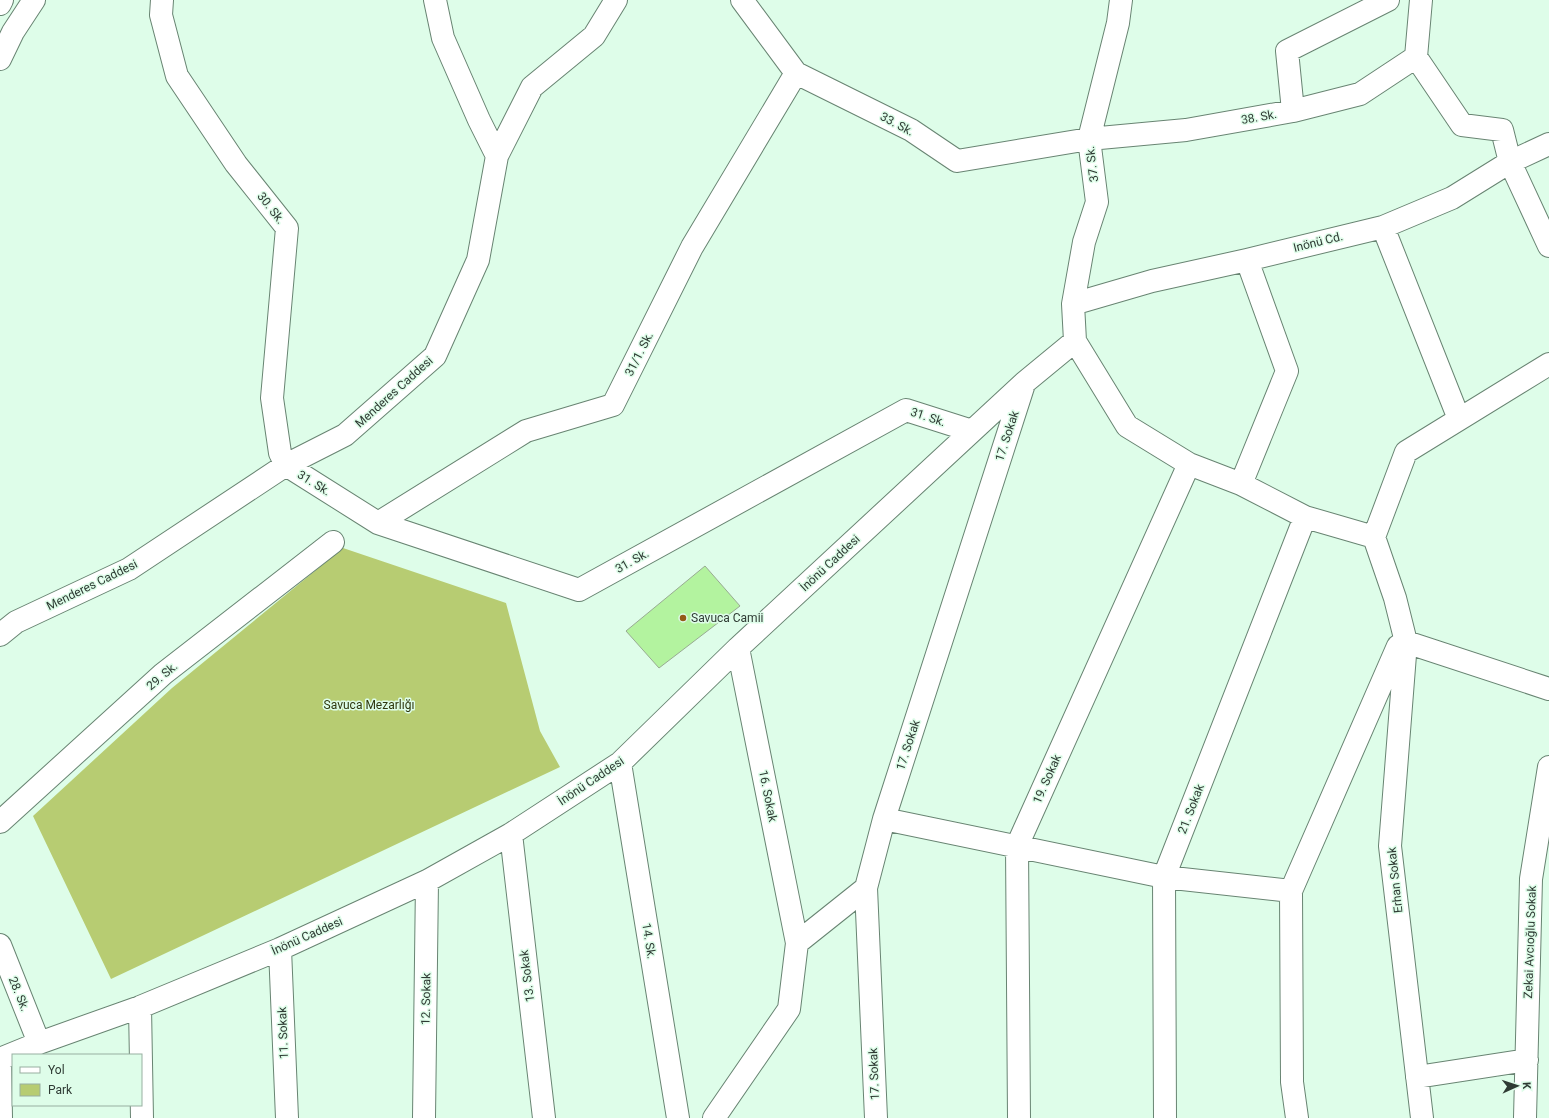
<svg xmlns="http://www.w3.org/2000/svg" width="1549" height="1118" font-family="Roboto,sans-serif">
  <rect width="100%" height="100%" fill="#defde9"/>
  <path fill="#b7cc72" d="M343,548L506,603L540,731L560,767L111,979L33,816L172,688Z"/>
  <path fill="#b3f39f" stroke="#98ab92" d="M705,566L740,606L659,668L626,631Z"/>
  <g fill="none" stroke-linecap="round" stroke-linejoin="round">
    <defs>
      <path id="minor" d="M162,0L161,15L177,76L236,164L287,228L272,398L280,453L286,465L378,523L579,590L906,410L972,431
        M435,0L443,38L479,120L497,156
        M742,0L796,73L911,130L957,161L1089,139L1186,130L1293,111L1360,94L1416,57
        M1121,0L1118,23L1089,139L1097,202L1084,242L1073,304L1075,341L1127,426L1189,464L1241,484L1305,517L1374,537
        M1421,0L1416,57L1462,125L1502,130L1510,162L1549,246
        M0,4L2,0
        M0,59L13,32L34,0
        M1293,111L1287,51L1388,0
        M1383,227L1459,419
        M1073,304L1152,281L1247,260L1383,227L1452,198L1510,162L1549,144
        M1241,484L1287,371L1247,260
        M378,523L526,431L613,405L692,247L796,73
        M0,635L16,622L129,569L286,465L345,435L435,356L478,260L497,156L532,87L594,36L616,0
        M620,763L678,1118
        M884,819L1164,877L1291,891
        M0,822L163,674L333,542
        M511,834L544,1118
        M797,943L866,888
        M0,945L39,1043
        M280,949L287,1118
        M140,1007L142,1118
        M0,1059L39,1043L140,1007L280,949L427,881L511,834L620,763L738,648L1024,383L1075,341
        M0,1059L1,1118
        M1417,1077L1527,1060
        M424,1118L427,881
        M714,1118L789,1009L797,943L738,648
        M876,1118L866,888L884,819L1024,384
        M1019,1118L1017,846L1189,464
        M1165,1118L1164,877L1305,517
        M1297,1118L1292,1082L1291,891L1398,646L1406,642L1549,689
        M1422,1118L1390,846L1406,642L1395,598L1374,537L1406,452L1549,364
        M1525,1118L1531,879L1549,767"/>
    </defs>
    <use href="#minor" stroke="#688472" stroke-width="24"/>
    <use href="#minor" stroke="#fff" stroke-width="22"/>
  </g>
  <circle fill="#945b17" stroke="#defde9" stroke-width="1.5" cx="683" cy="618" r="4"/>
  <g text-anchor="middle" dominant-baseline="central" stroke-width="3" stroke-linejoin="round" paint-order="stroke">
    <g font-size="12" fill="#2f3b34" stroke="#defde9">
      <text transform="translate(1259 117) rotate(-10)">38. Sk.</text>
      <text transform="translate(897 124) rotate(28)">33. Sk.</text>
      <text transform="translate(1092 164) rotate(-97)">37. Sk.</text>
      <text transform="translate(271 208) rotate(52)">30. Sk.</text>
      <text transform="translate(1318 242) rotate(-14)">Inönü Cd.</text>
      <text transform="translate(639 354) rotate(-63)">31/1. Sk.</text>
      <text transform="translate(394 392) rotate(-42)">Menderes Caddesi</text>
      <text transform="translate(928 417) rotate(18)">31. Sk.</text>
      <text transform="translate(1007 436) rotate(-72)">17. Sokak</text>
      <text transform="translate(314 483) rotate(32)">31. Sk.</text>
      <text transform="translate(632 561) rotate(-29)">31. Sk.</text>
      <text transform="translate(830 563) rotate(-43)">İnönü Caddesi</text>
      <text transform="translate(92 585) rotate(-26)">Menderes Caddesi</text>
      <text transform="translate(162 676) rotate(-40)">29. Sk.</text>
      <text transform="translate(908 745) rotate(-72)">17. Sokak</text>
      <text transform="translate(1047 779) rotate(-66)">19. Sokak</text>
      <text transform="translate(591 781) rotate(-34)">İnönü Caddesi</text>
      <text transform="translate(768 796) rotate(79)">16. Sokak</text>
      <text transform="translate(1191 809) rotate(-69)">21. Sokak</text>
      <text transform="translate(1395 880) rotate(-96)">Erhan Sokak</text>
      <text transform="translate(307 936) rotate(-24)">İnönü Caddesi</text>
      <text transform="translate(649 941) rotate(81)">14. Sk.</text>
      <text transform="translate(1530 942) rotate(-88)">Zekai Avcıoğlu Sokak</text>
      <text transform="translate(527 976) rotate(-97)">13. Sokak</text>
      <text transform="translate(19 994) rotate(68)">28. Sk.</text>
      <text transform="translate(426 999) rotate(-89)">12. Sokak</text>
      <text transform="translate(283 1033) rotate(-92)">11. Sokak</text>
      <text transform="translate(874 1074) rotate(-92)">17. Sokak</text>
    </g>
    <g font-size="12" fill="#2f3b34" stroke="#defde9" text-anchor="start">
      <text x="691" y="618">Savuca Camii</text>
    </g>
    <g font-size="12" fill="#2e370d" stroke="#defde9">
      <text x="369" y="705">Savuca Mezarlığı</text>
    </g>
  </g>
  <rect x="12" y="1054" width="130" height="52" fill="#defde9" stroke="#98afa1"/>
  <rect x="20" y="1067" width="20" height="6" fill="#ffffff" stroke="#98afa1"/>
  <text x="48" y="1074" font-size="12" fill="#2f3b34">Yol</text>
  <rect x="20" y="1084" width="20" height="12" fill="#b7cc72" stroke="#98afa1"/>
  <text x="48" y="1094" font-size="12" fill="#2f3b34">Park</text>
  <g transform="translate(1517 1086) rotate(87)" stroke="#defde9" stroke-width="3" paint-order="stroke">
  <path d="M0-3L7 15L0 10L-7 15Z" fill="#2f3b34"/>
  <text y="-6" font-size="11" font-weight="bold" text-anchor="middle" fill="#2f3b34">K</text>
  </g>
</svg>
